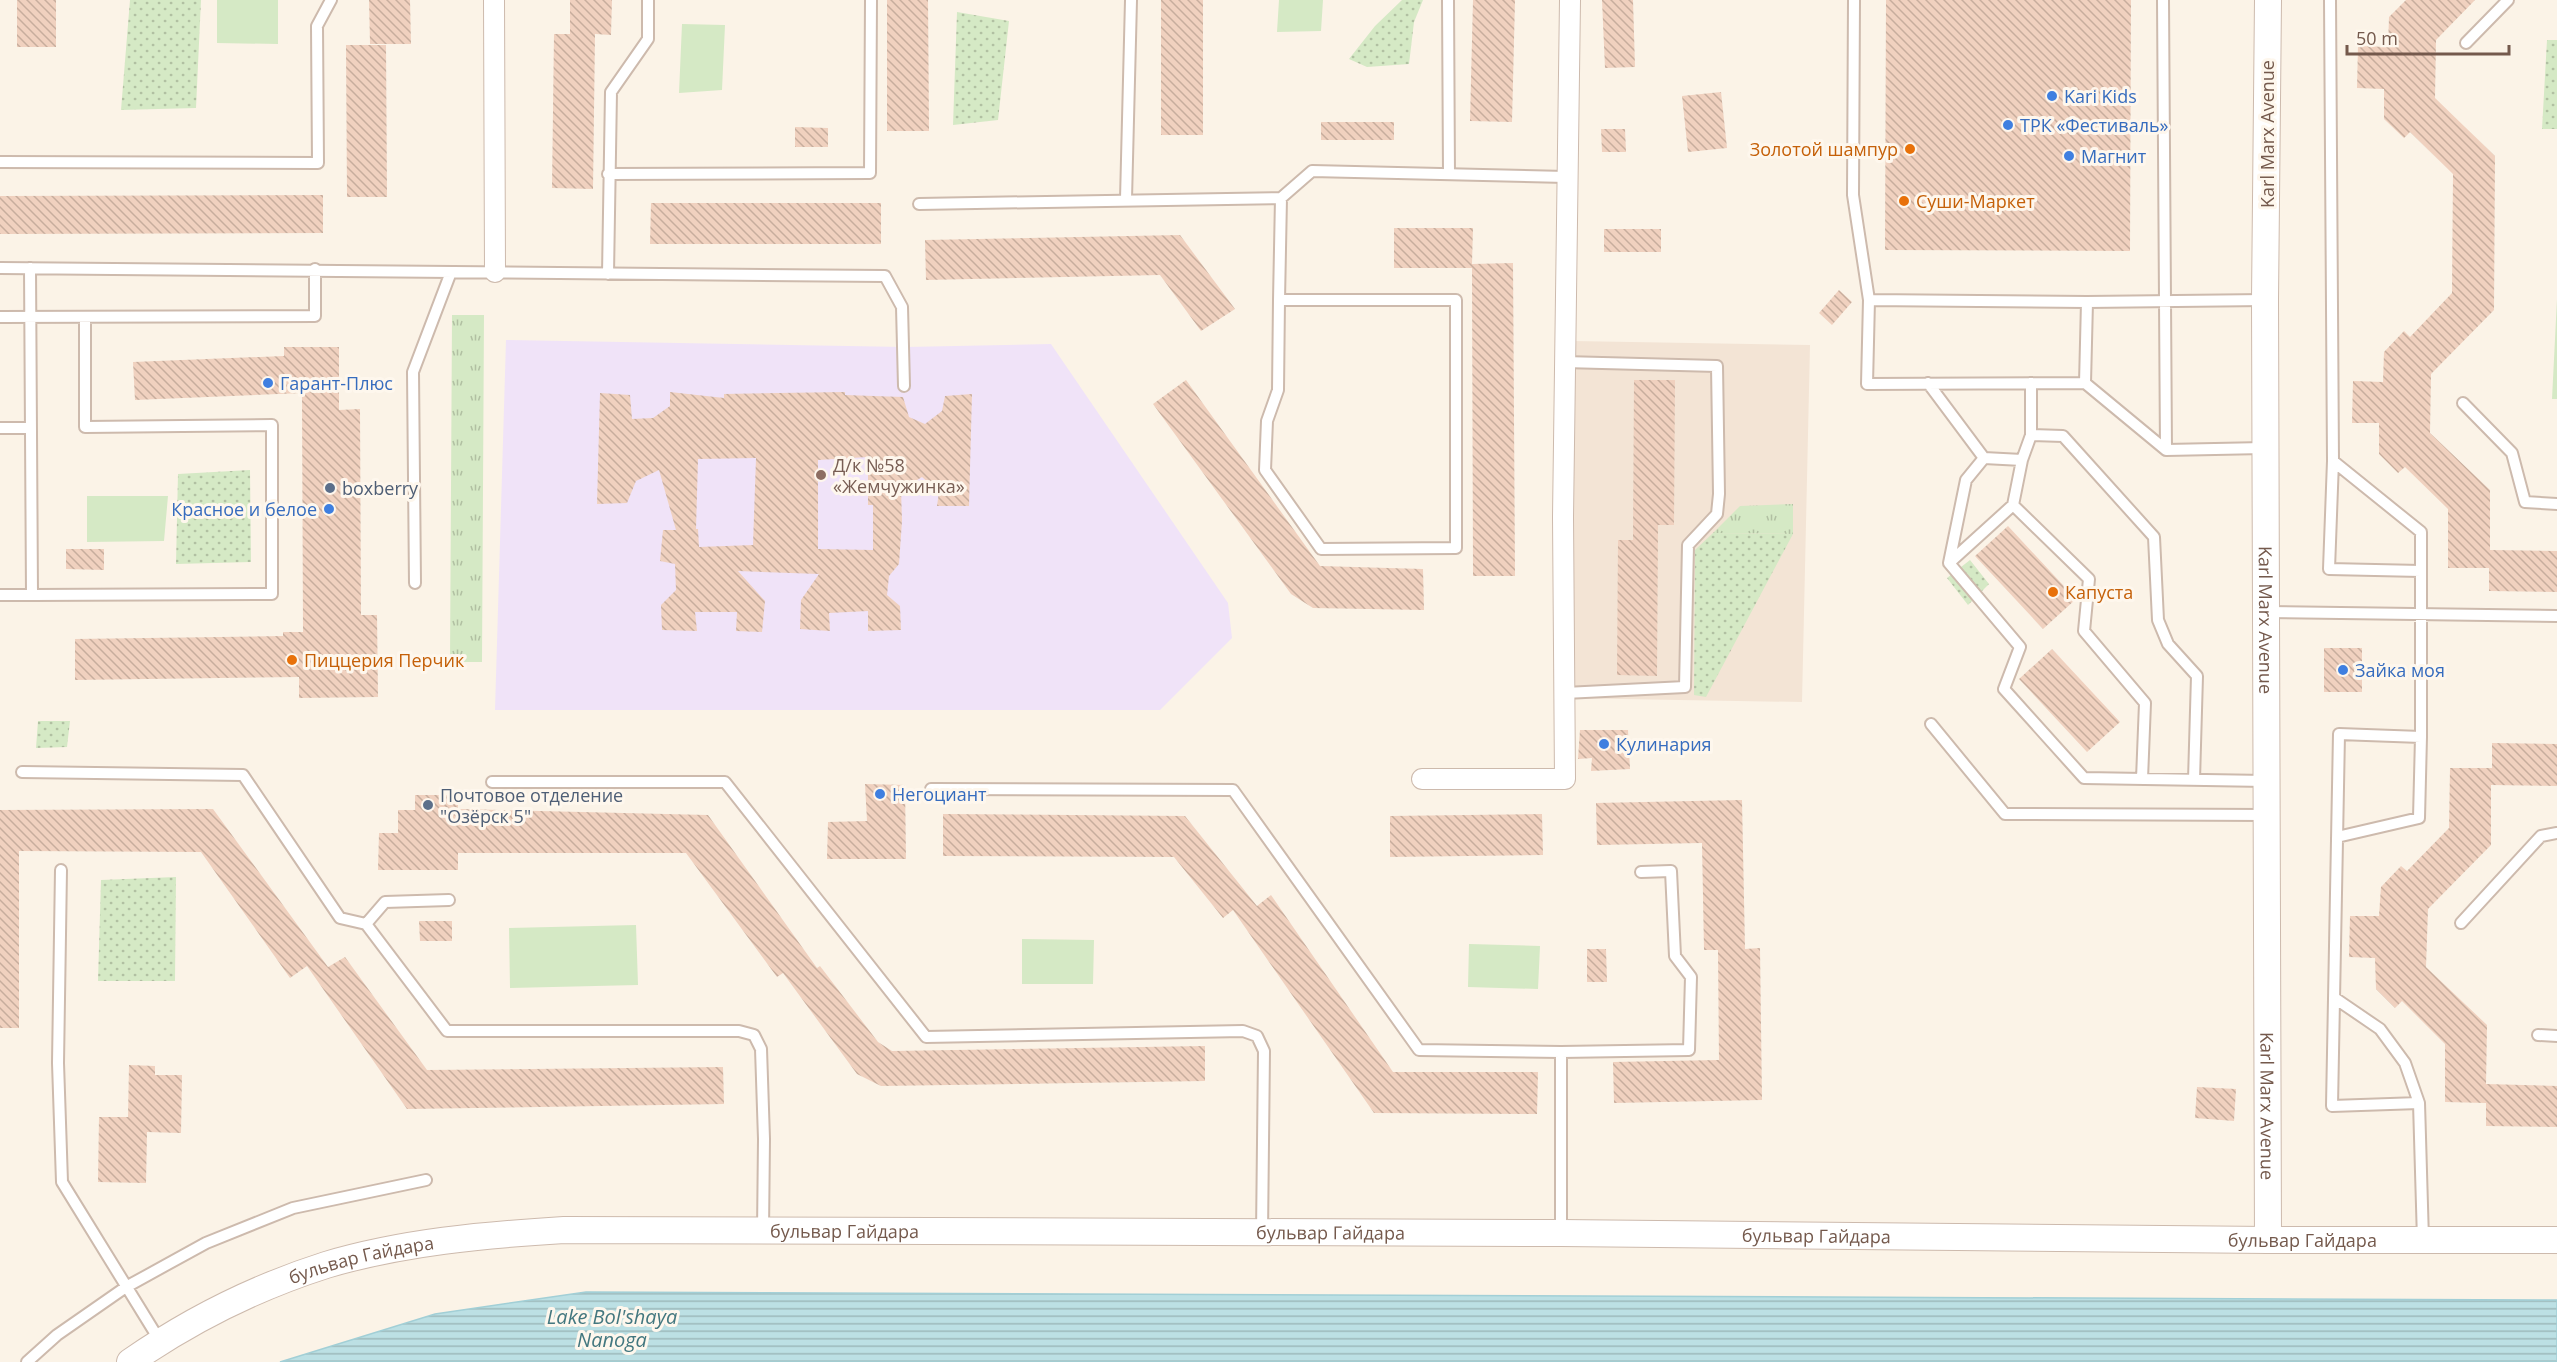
<svg xmlns="http://www.w3.org/2000/svg" width="2557" height="1362" font-family="'Open Sans',sans-serif">
  <defs>
    <pattern id="grass-tufts" width="24" height="20" patternUnits="userSpaceOnUse" patternTransform="scale(1.5)"><rect width="24" height="20" fill="#d5e9c5"/><path d="M3 7l-1-3M5 7V3M7 7l1-3M15 17l-1-3M17 17v-4M19 17l1-3" fill="none" stroke="#b1c0a2"/></pattern>
    <pattern id="park-dots" width="8" height="8" patternUnits="userSpaceOnUse" patternTransform="scale(1.5)"><rect width="8" height="8" fill="#d5e9c5"/><path d="M2 2h.1M6 6h.1" fill="none" stroke="#b1c0a2" stroke-width="1.8" stroke-linecap="round"/></pattern>
    <pattern id="water-rules" width="6" height="5" patternUnits="userSpaceOnUse" patternTransform="scale(1.5)"><rect width="6" height="5" fill="#bce0e4"/><path d="M0 2.5h6" fill="none" stroke="#9db9bb"/></pattern>
    <pattern id="building-back-hatch" width="6" height="6" patternUnits="userSpaceOnUse" patternTransform="scale(1.5)"><rect width="6" height="6" fill="#f0d1bf"/><path d="M-1 5l2 2M0 0l6 6M5-1l2 2" fill="none" stroke="#c7ad9d"/></pattern>
  </defs>
  <rect width="100%" height="100%" fill="#fbf3e7"/>
  <path fill="#f3e4d5" d="M1572,341L1810,345L1802,702L1564,698Z"/>
  <path fill="#f0e3f8" d="M506,340L905,347L1051,344L1228,603L1232,638L1160,710H495Z"/>
  <path fill="url(#grass-tufts)" d="M452,315H484L482,662H450Z
    M1793,504V534L1713,533L1740,506Z"/>
  <path fill="url(#park-dots)" d="M130,0H201L196,108L121,110Z
    M1402,0H1423L1414,22L1409,64L1367,67L1349,59L1375,26Z
    M957,12L1009,21L998,120L953,125Z
    M2547,40H2557V129H2542Z
    M250,470L251,562L176,564L178,474Z
    M1713,533L1793,534L1706,697L1694,695L1695,550Z
    M1970,560L1989,584L1968,605L1947,578Z
    M38,721H70L67,747L36,748Z
    M176,877L175,981H98L101,880Z"/>
  <path fill="#d5e9c5" d="M217,0H278V44L217,43Z
    M1279,0H1323L1321,31L1277,32Z
    M682,24L725,25L722,90L679,93Z
    M2557,299V399H2552Z
    M87,496H168L164,541L87,542Z
    M636,925L638,985L510,988L509,928Z
    M1022,939L1094,940L1093,984H1022Z
    M1469,944L1540,946L1538,989L1468,987Z"/>
  <path fill="url(#water-rules)" stroke="#a2cfd6" stroke-width="1.5" d="M586,1292L2557,1300V1362H280L435,1314Z"/>
  <path fill="url(#building-back-hatch)" fill-rule="evenodd" d="M17,0H56V47H17Z
    M369,0H410L411,44H370Z
    M570,0H612L611,35L595,34L593,189L552,188L554,34H570Z
    M887,0H928L929,131H887Z
    M1161,0H1203V135H1161Z
    M1473,0H1515L1512,122L1470,121Z
    M1602,0H1633L1635,67L1605,68Z
    M1886,0H2131L2130,251L1885,250Z
    M2406,0H2475L2436,40L2435,98L2495,156L2494,310L2431,374L2430,433L2490,490V550L2557,551V592L2489,591V568H2448V509L2405,467L2398,473L2379,454V423H2352L2353,381L2383,382L2384,352L2404,331L2410,337L2452,293L2453,174L2410,132L2404,138L2384,119V89L2357,88L2358,46L2388,47L2389,17Z
    M346,45H386L387,197H347Z
    M1721,92L1727,148L1688,152L1682,96Z
    M1321,122H1394V140H1321Z
    M795,127L828,128V147H795Z
    M1601,129H1625L1626,152H1602Z
    M323,195V233L0,234V196Z
    M651,203H881V244H650Z
    M1394,228H1473L1472,264L1513,263L1515,576H1473L1472,268H1394Z
    M1604,229H1661V252H1604Z
    M1180,235L1235,309L1201,331L1160,275L926,280L925,240Z
    M1839,290L1852,302L1832,325L1819,313Z
    M284,347H339V410L360,409L361,615H377L378,697L299,698V677L75,680V639L283,636V632H303L302,393L135,400L133,362L284,356Z
    M1186,380L1320,566L1423,569L1424,610L1313,608L1291,594L1153,404Z
    M1634,380H1675L1674,525H1658L1657,676L1617,675L1618,540H1633Z
    M670,392L724,398V394L845,392V395L903,397L909,417L925,424L942,411L945,396L972,394L969,506H937L939,492L922,477L901,490L902,521L899,564L889,576L887,595L900,606L901,630L868,631V611L829,613L830,631L800,629L801,600L819,574L738,571L765,601L762,632L736,631L737,612H695L697,631L662,630L661,605L676,590L675,564L660,561L663,530H676L659,470L636,481L627,503L597,504L600,393L630,395L632,419L653,418L670,406ZM868,457V505H873V550L818,549V460ZM756,458L753,545L699,547L698,529H696L698,459Z
    M2008,526L2076,599L2043,629L1975,556Z
    M66,549H104V570L66,569Z
    M2324,648H2362V692H2324Z
    M2052,649L2120,722L2087,752L2019,679Z
    M1580,730H1628L1630,769L1591,771L1592,758L1578,759Z
    M2492,743L2557,744V786L2491,785V845L2428,909L2426,967L2487,1025L2486,1084L2557,1086V1127L2486,1126V1103L2445,1102V1044L2402,1001L2395,1008L2376,989L2375,958L2349,957L2350,916H2379L2381,887L2401,866L2407,871L2449,828L2450,768H2492Z
    M865,784L905,785L906,859H827L828,822L867,821Z
    M415,795H458V809L708,815L817,968L820,966L878,1042L892,1051L1205,1046V1081L881,1086L857,1074L783,973L777,977L686,853H458V870H378L379,833H398V810H415Z
    M1742,800L1745,949L1760,948L1762,1100L1614,1103L1613,1062L1719,1060L1718,950H1704L1702,843L1597,845L1596,803Z
    M213,809L328,967L345,957L427,1070L723,1067L724,1104L407,1109L307,966L290,978L201,852L19,851V1028H0V810Z
    M943,814L1185,816L1257,906L1271,895L1393,1072H1538L1537,1114L1374,1113L1233,910L1223,918L1174,857L943,856Z
    M1542,814L1543,855L1390,857V816Z
    M419,921H452V941H420Z
    M1587,949H1606L1607,982H1587Z
    M129,1065L155,1066V1075H182L181,1133L147,1132L146,1183L98,1182L99,1117H128Z
    M2197,1087L2236,1089L2234,1121L2195,1118Z"/>
  <g fill="none" stroke-linecap="round" stroke-linejoin="round">
    <defs>
      <path id="service" d="M1448,0L1449,174
        M1854,0L1853,195L1869,300L1867,384L2085,383L2166,450L2264,448
        M2163,0L2166,450
        M2330,0L2333,461L2329,569L2421,571
        M2466,43L2508,0
        M0,162L318,163L317,26L331,0
        M608,174L870,173L871,0
        M1126,199L1131,0
        M919,204L1281,198L1312,171L1566,177
        M0,268L885,276L902,307L904,386
        M608,274L611,92L648,39V0
        M1279,300L1278,390L1267,421L1265,470L1321,549L1456,548V300H1279L1281,198
        M1869,300L2087,302L2085,383
        M2087,302L2265,300
        M0,317L315,316V269
        M1564,362L1717,366L1719,494L1717,514L1688,545L1685,687L1565,693
        M1928,383L1984,458L2022,460
        M2031,383V435
        M2463,403L2512,453L2525,502L2557,504
        M0,428H31
        M1984,458L1966,480L1949,563L2020,647L2004,689L2084,778L2266,781
        M2333,461L2421,532V737
        M1949,563L2013,505
        M415,583L413,372L451,272
        M0,595H32L30,268
        M32,595L272,594V425L85,427V318
        M2267,612L2557,616
        M1931,724L2005,814L2267,815
        M22,772L243,775L340,918L366,924L447,1031H739L754,1035L761,1049L764,1139L763,1231
        M2142,779L2145,703L2084,631L2089,579L2013,505L2022,460L2031,435L2063,436L2154,537L2158,620L2168,644L2197,676L2194,780
        M492,782H725L926,1037L1243,1031L1257,1036L1264,1051L1262,1233
        M931,789L1233,790L1419,1050L1561,1052V1233
        M2337,837L2419,818L2421,737L2339,734L2332,1106L2419,1103
        M61,870L58,1063L62,1182L160,1341
        M2461,923L2541,836L2557,833
        M366,924L385,902L449,900
        M2336,999L2380,1029L2405,1063L2419,1103L2423,1240
        M2538,1035L2557,1036
        M1561,1052L1689,1050L1691,977L1675,956L1671,871L1641,872
        M27,1362L57,1335L126,1287L206,1243L293,1208L426,1180"/>
      <path id="minor" d="M494,0L495,272
        M1422,779H1565L1563,517L1570,0"/>
      <g id="tertiary">
        <path id="s1" d="M2268,0L2265,300L2268,1240"/>
        <path id="s2" d="M130,1362C189,1321 257,1287 326,1265C403,1242 484,1235 564,1230L1561,1233L2268,1240H2557"/>
      </g>
    </defs>
    <use href="#service" stroke="#cdbaad" stroke-width="14"/>
    <use href="#minor" stroke="#cdbaad" stroke-width="22"/>
    <use href="#tertiary" stroke="#cdbaad" stroke-width="28"/>
    <use href="#service" stroke="#fff" stroke-width="10"/>
    <use href="#minor" stroke="#fff" stroke-width="20"/>
    <use href="#tertiary" stroke="#fff" stroke-width="26"/>
  </g>
  <g fill="#3f7fe0" stroke="#fef7ed" stroke-width="2">
    <circle cx="2052" cy="96" r="6"/>
    <circle cx="2008" cy="125" r="6"/>
    <circle cx="2069" cy="156" r="6"/>
    <circle cx="268" cy="383" r="6"/>
    <circle cx="329" cy="509" r="6"/>
    <circle cx="2343" cy="670" r="6"/>
    <circle cx="1604" cy="744" r="6"/>
    <circle cx="880" cy="794" r="6"/>
  </g>
  <g fill="#e8710a" stroke="#fef7ed" stroke-width="2">
    <circle cx="1910" cy="149" r="6"/>
    <circle cx="1904" cy="201" r="6"/>
    <circle cx="2053" cy="592" r="6"/>
    <circle cx="292" cy="660" r="6"/>
  </g>
  <circle fill="#8d6e63" stroke="#fef7ed" stroke-width="2" cx="821" cy="475" r="6"/>
  <g fill="#5c6f8a" stroke="#fef7ed" stroke-width="2">
    <circle cx="330" cy="488" r="6"/>
    <circle cx="428" cy="805" r="6"/>
  </g>
  <g text-anchor="middle" dominant-baseline="central" stroke-width="6" stroke-linejoin="round" paint-order="stroke">
    <g font-size="18" fill="#366cbe" stroke="#fef7ed" text-anchor="start">
      <text x="2064" y="96">Kari Kids</text>
      <text x="2020" y="125">ТРК «Фестиваль»</text>
      <text x="2081" y="156">Магнит</text>
      <text x="280" y="383">Гарант-Плюс</text>
      <text x="317" y="509" text-anchor="end">Красное и белое</text>
      <text x="2355" y="670">Зайка моя</text>
      <text x="1616" y="744">Кулинария</text>
      <text x="892" y="794">Негоциант</text>
    </g>
    <g font-size="18" fill="#74594c" stroke="#fef7ed">
      <text transform="translate(2267 134) rotate(-90)">Karl Marx Avenue</text>
      <text stroke="none"><textPath href="#s1" startOffset="620">Karl Marx Avenue</textPath></text>
      <text stroke="none"><textPath href="#s1" startOffset="1106">Karl Marx Avenue</textPath></text>
      <text stroke="none"><textPath href="#s2" startOffset="741">бульвар Гайдара</textPath></text>
      <text stroke="none"><textPath href="#s2" startOffset="1227">бульвар Гайдара</textPath></text>
      <text stroke="none"><textPath href="#s2" startOffset="1713">бульвар Гайдара</textPath></text>
      <text stroke="none"><textPath href="#s2" startOffset="2199">бульвар Гайдара</textPath></text>
      <text stroke="none"><textPath href="#s2" startOffset="255">бульвар Гайдара</textPath></text>
    </g>
    <g font-size="18" fill="#c56008" stroke="#fef7ed" text-anchor="start">
      <text x="1898" y="149" text-anchor="end">Золотой шампур</text>
      <text x="1916" y="201">Суши-Маркет</text>
      <text x="2065" y="592">Капуста</text>
      <text x="304" y="660">Пиццерия Перчик</text>
    </g>
    <g font-size="18" fill="#785e54" stroke="#fef7ed" text-anchor="start">
      <text x="833" y="465">Д/к №58<tspan x="833" dy="21">«Жемчужинка»</tspan></text>
    </g>
    <g font-size="18" fill="#4e5e75" stroke="#fef7ed" text-anchor="start">
      <text x="342" y="488">boxberry</text>
      <text x="440" y="795">Почтовое отделение<tspan x="440" dy="21">"Озёрск 5"</tspan></text>
    </g>
    <g font-size="20" font-style="italic" fill="#43777f" stroke="#fef7ed">
      <text x="612" y="1316">Lake Bol'shaya<tspan x="612" dy="23">Nanoga</tspan></text>
    </g>
  </g>
  <path d="M2347 45v9h162v-9" fill="none" stroke="#74594c" stroke-width="3"/>
  <text x="2356" y="45" font-size="18" fill="#74594c" stroke="#fef7ed" stroke-width="4.5" paint-order="stroke">50 m</text>
</svg>
